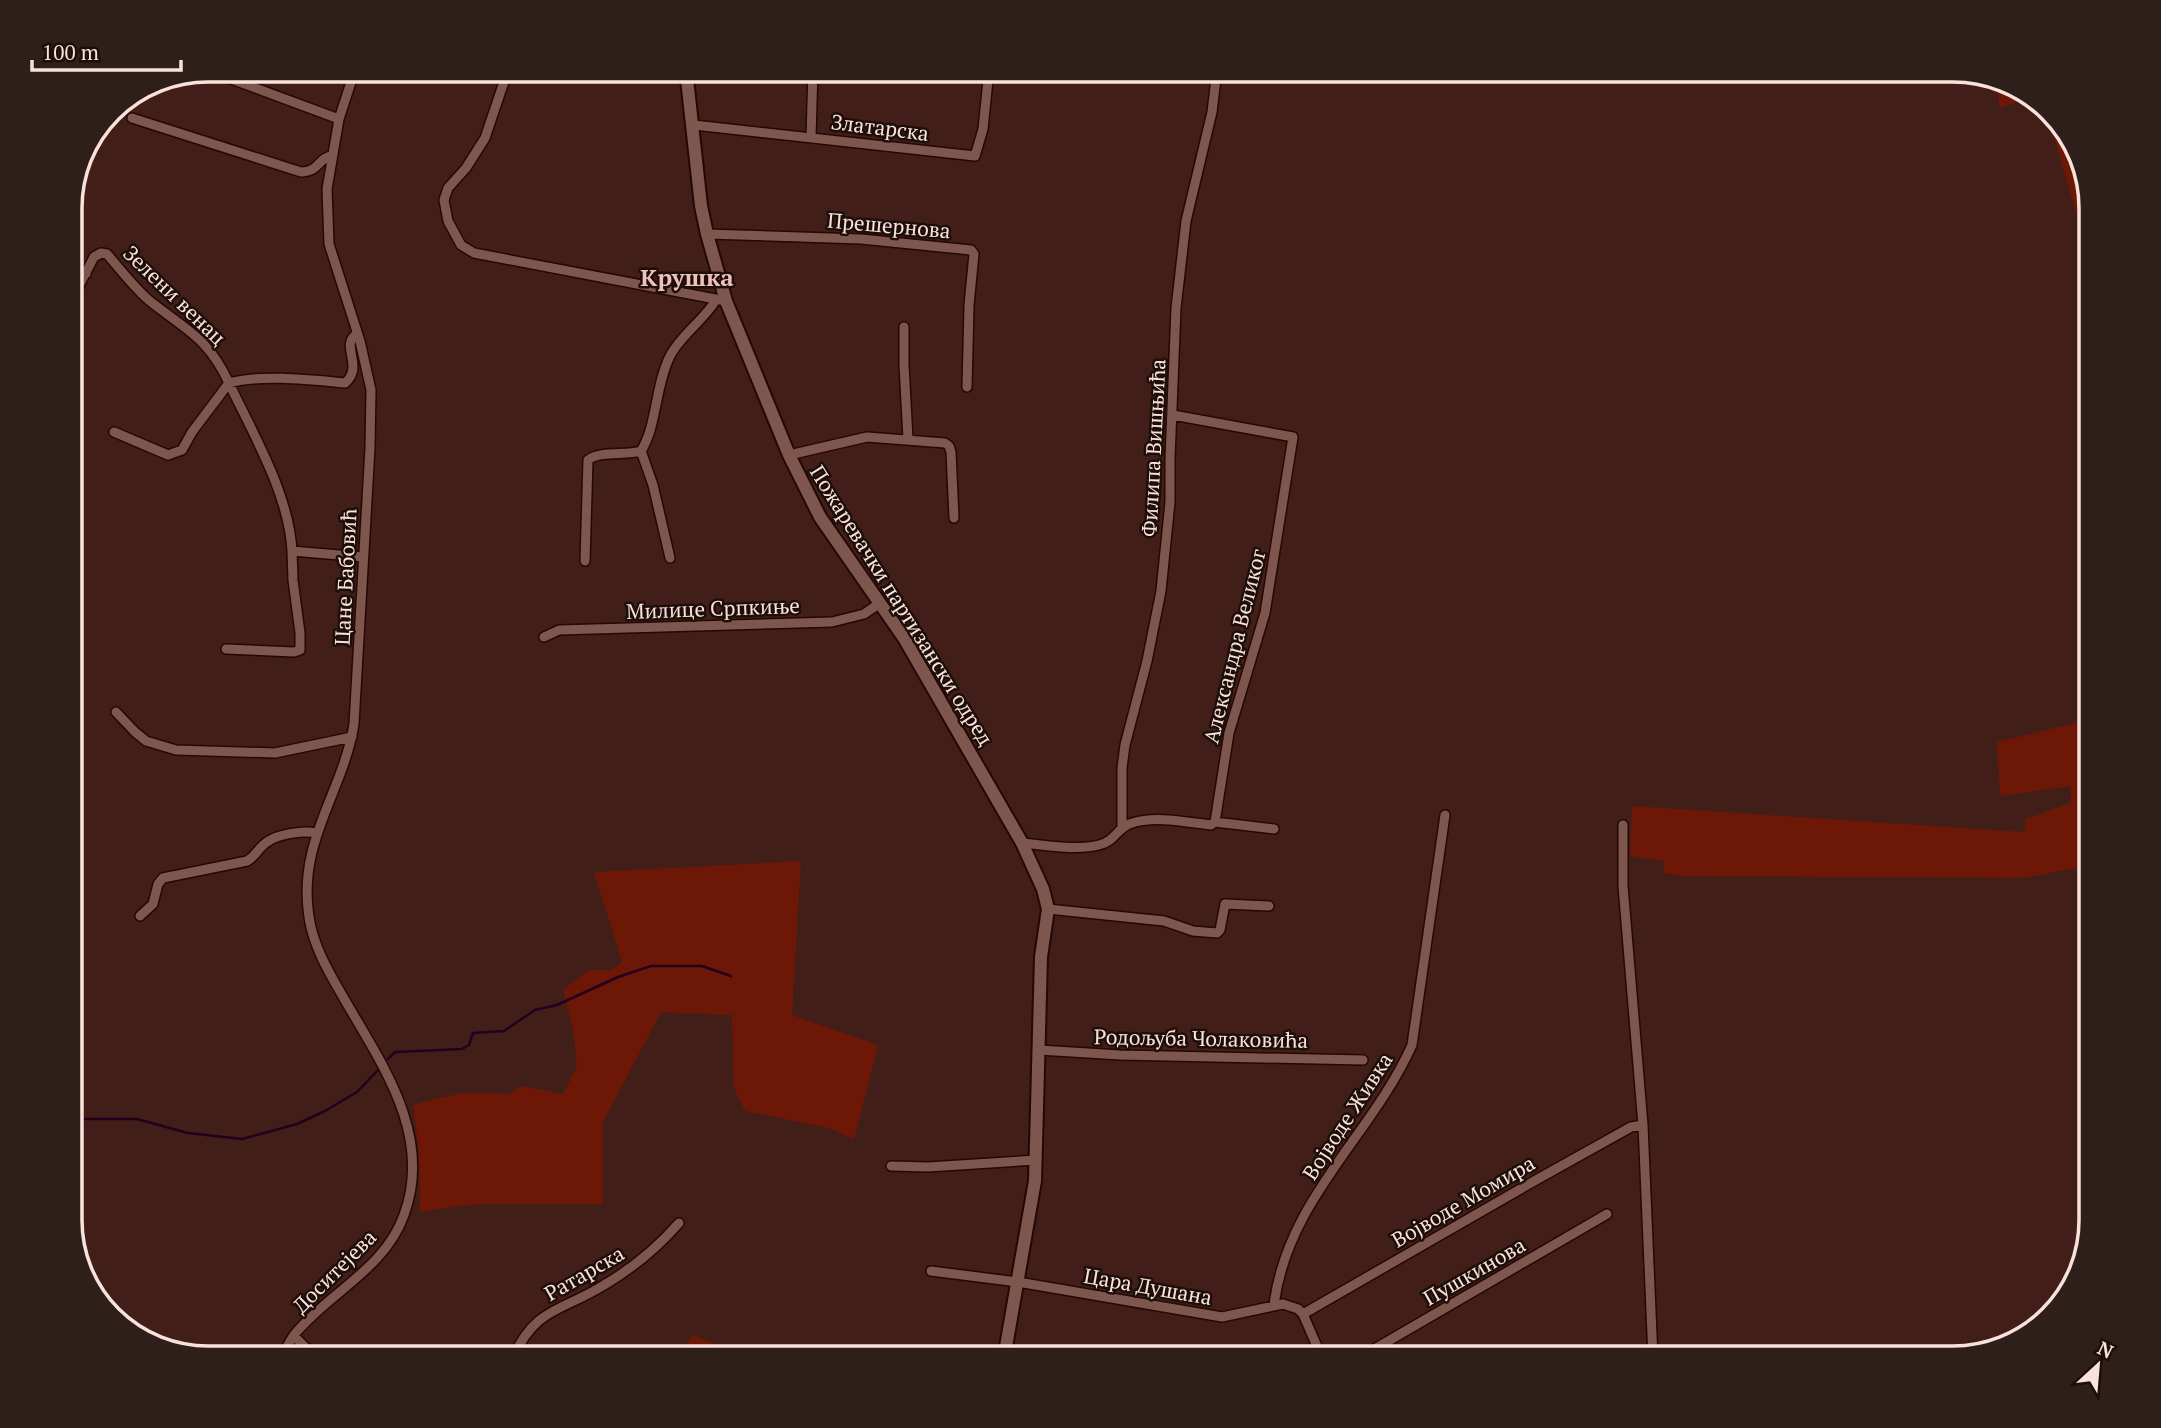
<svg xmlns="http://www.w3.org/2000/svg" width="2161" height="1428" font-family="'PT Serif',serif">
  <rect width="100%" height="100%" fill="#411f18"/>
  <path fill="#6d1707" d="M1996,83L2029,93L2032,97L2000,108Z
    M2047,112L2073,140L2091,208V265Z
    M2091,719V865L2024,878L1679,876L1664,873V861L1630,856L1632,806L2024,832L2026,819L2070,803L2071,786L2000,796L1997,742Z
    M801,861L792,1015L878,1045L854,1139L829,1128L745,1111L734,1088L732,1015L661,1012L603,1122V1204H475L420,1212L419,1152L413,1105C451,1095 468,1089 508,1095L521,1086L563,1094L577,1066L573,1029L563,990L589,970H612L622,962L594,872Z
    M691,1335H692L753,1358H681Z"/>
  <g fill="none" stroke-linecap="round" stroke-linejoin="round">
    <path stroke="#22001e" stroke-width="2.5" d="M388,1059L395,1052L462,1049L469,1045L473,1033L504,1031L535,1010L557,1005L618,977L651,966H702L731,976
      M70,1119H137L188,1133L242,1139L297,1124L325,1111L357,1092L378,1070"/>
    <defs>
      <path id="street" d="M207,70L339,119
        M508,70L485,138L466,168L448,188L444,200L448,221L461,245L474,253L726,301
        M132,118L301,172C319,172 317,159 331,156
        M694,125L975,156L983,129L989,70
        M811,137L813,70
        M707,234L861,239L971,250L974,254L969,305L967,387
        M70,268L86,274
        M70,303L94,257L101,253L107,254C121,270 135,289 151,302C188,331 208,338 229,383L192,432L182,450L168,455L114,432
        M904,327V365L908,439
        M357,334C339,345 365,366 345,383C312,380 259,374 229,383C253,434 289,494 292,551L363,557
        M789,455L867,437L945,443L949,446L951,452L954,518
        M670,558L653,485L641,451C657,426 655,386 670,356C681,335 703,321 716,300
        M585,561L588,460C601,450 625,456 641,451
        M544,637L559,630L832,622L864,614L880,603
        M226,649L294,652L300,650V633L293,580L292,551
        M116,712L135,732L146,741L176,750L275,753L352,737
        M1215,822L1274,829
        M1623,825V886L1643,1125L1653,1358
        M1122,828V768L1125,745L1147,661L1161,591L1170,502V458L1176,308L1186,221L1212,112L1217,70
        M1022,843C1047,845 1075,851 1099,845C1115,841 1117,829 1129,824C1154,815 1186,822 1211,825L1215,822L1229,733L1265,613L1293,437L1173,415
        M1048,909L1164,921L1193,931L1217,933L1220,930L1225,904L1269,906
        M140,916L153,904L158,884L163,878L247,861C256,856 259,847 267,842C278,834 304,830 316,833
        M1039,1050L1120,1055L1363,1060
        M891,1166L928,1167L1036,1160
        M931,1271L1018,1282L1222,1317L1283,1304L1298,1309L1303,1314L1322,1358
        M1274,1305C1287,1200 1372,1135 1412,1045L1445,815
        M1303,1314L1536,1180L1631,1127L1643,1125
        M294,1336L316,1358
        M281,1358C285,1351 289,1342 294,1335C328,1293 385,1269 404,1215C434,1134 380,1062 342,995C328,971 313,945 309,917C297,841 343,793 354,724L370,448L371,390L360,341L329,244L327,189L339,119L355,70
        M513,1358C535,1307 563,1311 604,1285C633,1268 657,1248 679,1223
        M1359,1358L1607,1214"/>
      <path id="secondary" d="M686,70L701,206L707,234L726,301L789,455L820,517L904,638L1022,843L1043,889L1048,909L1041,957L1035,1181L1004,1358"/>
    </defs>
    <use href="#street" stroke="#260703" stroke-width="12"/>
    <use href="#secondary" stroke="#260703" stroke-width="16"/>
    <use href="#street" stroke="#7d564d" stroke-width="9"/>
    <use href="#secondary" stroke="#7d564d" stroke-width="12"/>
  </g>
  <g text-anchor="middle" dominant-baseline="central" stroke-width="5" stroke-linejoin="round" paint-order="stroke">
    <g font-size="21" fill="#fae2dc" stroke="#1d0e0a">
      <text transform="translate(880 127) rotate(7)">Златарска</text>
      <text transform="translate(889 225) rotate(5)">Прешернова</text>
      <text transform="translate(175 295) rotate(44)">Зелени венац</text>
      <text transform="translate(1153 448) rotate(-87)">Филипа Вишњића</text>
      <text transform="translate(345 577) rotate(-87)">Цане Бабовић</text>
      <text transform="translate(902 605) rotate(58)">Пожаревачки партизански одред</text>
      <text transform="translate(713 608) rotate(-2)">Милице Српкиње</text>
      <text transform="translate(1234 646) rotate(-76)">Александра Великог</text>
      <text transform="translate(1201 1038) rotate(1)">Родољуба Чолаковића</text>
      <text transform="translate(1347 1116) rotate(-57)">Војводе Живка</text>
      <text transform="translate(1463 1201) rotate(-30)">Војводе Момира</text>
      <text transform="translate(334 1271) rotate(-45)">Доситејева</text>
      <text transform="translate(1474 1271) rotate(-30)">Пушкинова</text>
      <text transform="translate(584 1273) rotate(-30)">Ратарска</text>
      <text transform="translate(1148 1286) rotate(10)">Цара Душана</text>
    </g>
    <g font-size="24" font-weight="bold" fill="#f0c1b7" stroke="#1d0e0a">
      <text x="687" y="277">Крушка</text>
    </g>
  </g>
  <path d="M0 0H2161V1428H0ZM208 82H1953A126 126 0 0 1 2079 208V1220A126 126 0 0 1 1953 1346H208A126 126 0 0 1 82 1220V208A126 126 0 0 1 208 82Z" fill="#2f1f1b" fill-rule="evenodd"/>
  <path fill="none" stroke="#fae2dc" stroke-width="3.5" d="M208 82H1953A126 126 0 0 1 2079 208V1220A126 126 0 0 1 1953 1346H208A126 126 0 0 1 82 1220V208A126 126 0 0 1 208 82Z"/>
  <g transform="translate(2098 1365) rotate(26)" stroke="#1d0e0a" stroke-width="5" paint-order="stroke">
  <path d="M0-5L12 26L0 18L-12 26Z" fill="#fae2dc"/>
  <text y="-10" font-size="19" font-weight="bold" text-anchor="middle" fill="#fae2dc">N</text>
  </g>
  <path d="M32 60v10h149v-10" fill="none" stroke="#fae2dc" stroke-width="3.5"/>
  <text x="42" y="60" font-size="21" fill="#fae2dc" stroke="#1d0e0a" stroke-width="5" paint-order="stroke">100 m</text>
</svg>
